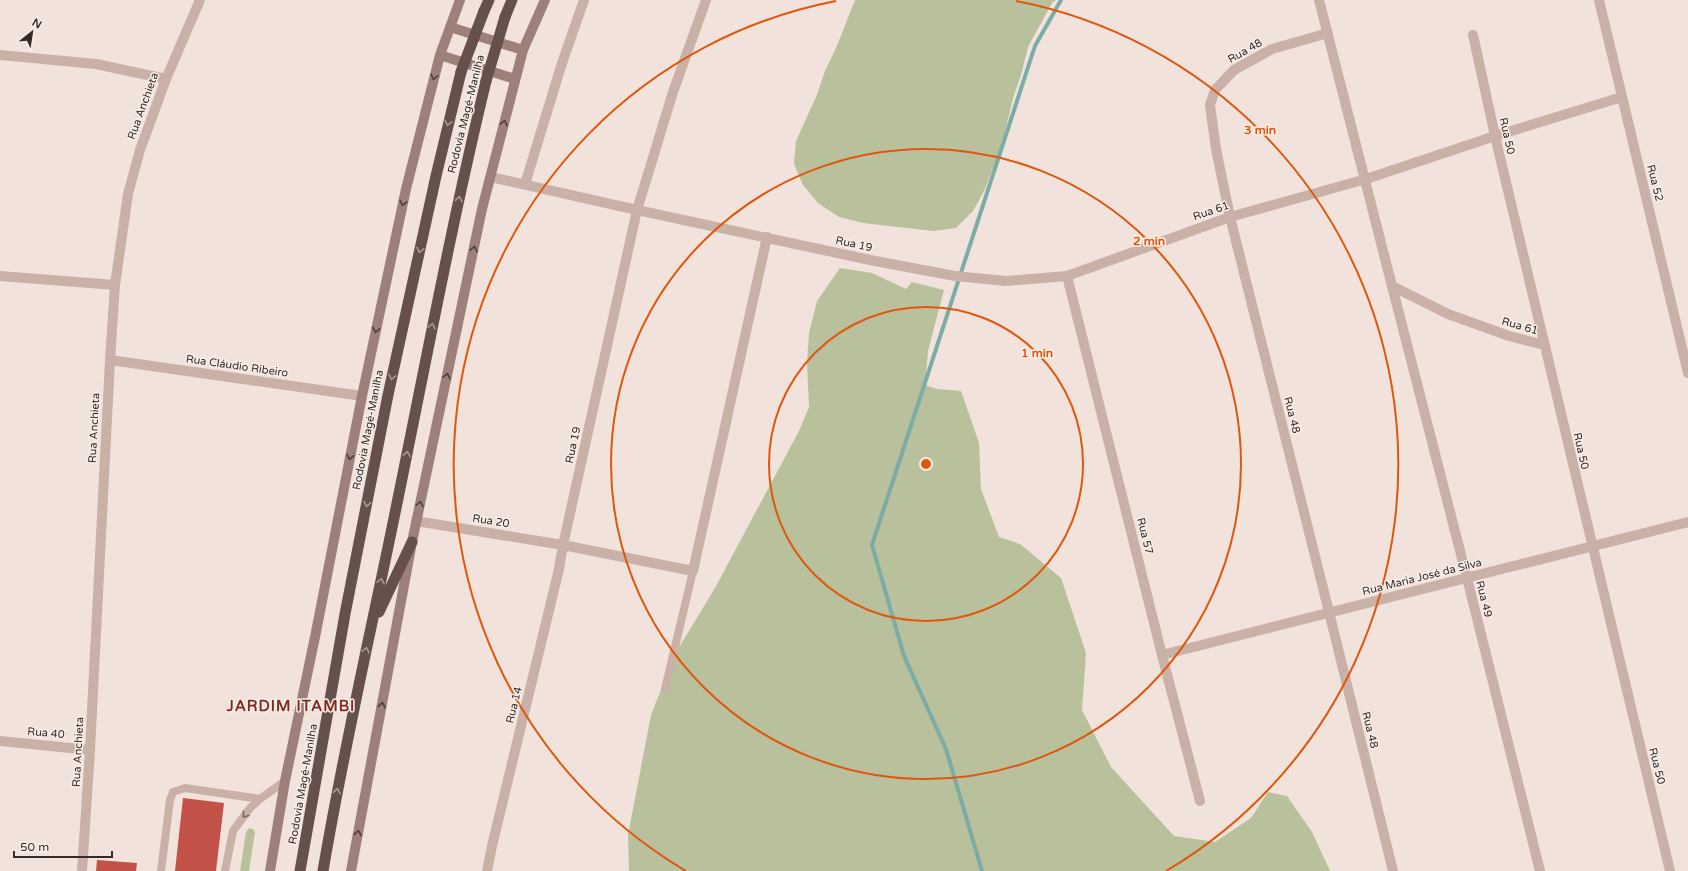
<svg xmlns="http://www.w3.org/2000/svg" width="1688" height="871" font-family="'Varela Round',sans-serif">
  <rect width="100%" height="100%" fill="#f1e3db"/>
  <path fill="#b9c09c" d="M855,0H1056L1052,3L1028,47L1021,75L1013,98L1002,145L984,191L973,211L956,228L933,231L863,223L839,217L818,203L803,185L794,164L796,141L816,97L825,71L836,48Z
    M840,268L872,273L906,289L912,282L944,290L928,351L925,385L937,389L961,391L979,443L981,489L999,537L1020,544L1061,578L1086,653L1082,710L1111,767L1174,836L1215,842L1251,818L1268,792L1287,796L1312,832L1330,871H629L628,835L651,715L675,654L715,588L799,431L809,407L807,364L809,333L817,301Z
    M249,828L253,829L255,832L249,871H240L246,832Z"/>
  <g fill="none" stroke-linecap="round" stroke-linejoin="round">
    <path stroke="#7bada7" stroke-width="4" d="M982,871L946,749L904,656L872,545L1035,46L1061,0"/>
  </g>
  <path fill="#c25248" d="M183,798L224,803L216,871H175Z
    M97,860L137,863L136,871H96Z"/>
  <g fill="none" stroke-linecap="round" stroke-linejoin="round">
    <path stroke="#c9b1a7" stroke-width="8" d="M665,689L693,571
      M161,871L170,800L173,792L185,788L260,799
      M225,871L233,831L250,808L260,799L285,781"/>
    <path stroke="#c9b1a7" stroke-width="10" d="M1319,0L1392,286L1448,314L1509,336L1544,345
      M1599,0L1688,373
      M1328,33L1272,49L1234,70L1215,90L1210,105L1216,149L1230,217L1329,612
      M1473,35L1495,136L1670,871
      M0,55L96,64L166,79
      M525,184L562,63L584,0
      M0,276L115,285
      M1067,276L1230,217L1366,179L1495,136L1622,97
      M1392,286L1467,578L1540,871
      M110,360L362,396
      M416,521L563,545L693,571L767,237
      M1162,655L1200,801
      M0,741L90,750
      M82,871L90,750L110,360L115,285L128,194L140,150L166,79L200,0
      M487,871L492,846L559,569L563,545L637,210L673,92L706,0"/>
    <path stroke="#c9b1a7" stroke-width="10" d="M491,177L637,210L870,260L955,276L1006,281L1067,276L1162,655L1688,522
      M1329,612L1393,871"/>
    <path stroke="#9c8079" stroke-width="10" d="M450,27L523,50
      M440,55L515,79
      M270,871L285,781L316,632L362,396L406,189L440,55L460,0
      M351,871L412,542L482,209L523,50L545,0"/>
    <path stroke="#66504c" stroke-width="11" d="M484,11L489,0
      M505,17L512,0
      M379,612L412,542
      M300,871L345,614L388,395L436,176L461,72
      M323,871C343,752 370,635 394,518C424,372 451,226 486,81"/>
    <path stroke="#66504c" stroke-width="11" d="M461,72L484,11
      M486,81L505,17"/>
  </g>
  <defs><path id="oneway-chevron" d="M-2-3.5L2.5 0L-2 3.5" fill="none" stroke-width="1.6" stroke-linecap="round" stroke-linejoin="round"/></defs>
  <g stroke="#4f403c">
    <use href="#oneway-chevron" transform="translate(434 77) rotate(104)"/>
    <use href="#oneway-chevron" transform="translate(504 123) rotate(-76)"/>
    <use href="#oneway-chevron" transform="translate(403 203) rotate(102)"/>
    <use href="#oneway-chevron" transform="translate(474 249) rotate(-78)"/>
    <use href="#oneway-chevron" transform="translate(376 330) rotate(102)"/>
    <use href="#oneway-chevron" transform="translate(447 376) rotate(-78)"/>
    <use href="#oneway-chevron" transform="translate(350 457) rotate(101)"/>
    <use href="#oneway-chevron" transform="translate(420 504) rotate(-78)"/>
    <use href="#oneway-chevron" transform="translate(382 705) rotate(-79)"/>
    <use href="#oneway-chevron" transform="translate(358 833) rotate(-79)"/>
  </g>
  <g stroke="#a89792">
    <use href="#oneway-chevron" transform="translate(448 123) rotate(103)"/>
    <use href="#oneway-chevron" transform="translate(459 199) rotate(-79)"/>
    <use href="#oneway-chevron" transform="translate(420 250) rotate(102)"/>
    <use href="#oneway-chevron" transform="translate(432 326) rotate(-78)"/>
    <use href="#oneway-chevron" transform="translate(392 377) rotate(102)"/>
    <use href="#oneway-chevron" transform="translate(407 454) rotate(-79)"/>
    <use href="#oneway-chevron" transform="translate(367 504) rotate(101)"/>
    <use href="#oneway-chevron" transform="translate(381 581) rotate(-78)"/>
    <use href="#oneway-chevron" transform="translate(366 650) rotate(-78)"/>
    <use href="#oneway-chevron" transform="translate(337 791) rotate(-79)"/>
  </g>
  <use stroke="#786761" href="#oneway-chevron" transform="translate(245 815) rotate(127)"/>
  <g fill="none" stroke="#df570d" stroke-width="2">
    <circle cx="926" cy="464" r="157"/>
    <circle cx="926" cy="464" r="315"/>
    <path d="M686 871A472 472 0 0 1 836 1M1016 1A472 472 0 0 1 1166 871"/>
  </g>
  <g text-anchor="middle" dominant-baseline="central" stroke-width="3" stroke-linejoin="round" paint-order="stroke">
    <g font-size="11" fill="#352a28" stroke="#f9eee7">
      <text transform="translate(1245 51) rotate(-30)">Rua 48</text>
      <text transform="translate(143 106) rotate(-70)">Rua Anchieta</text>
      <text transform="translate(466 114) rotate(-76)">Rodovia Magé-Manilha</text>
      <text transform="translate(1507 136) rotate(77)">Rua 50</text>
      <text transform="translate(1655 183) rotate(76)">Rua 52</text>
      <text transform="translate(1211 211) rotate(-19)">Rua 61</text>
      <text transform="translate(854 244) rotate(12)">Rua 19</text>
      <text transform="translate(1520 326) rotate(16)">Rua 61</text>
      <text transform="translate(237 366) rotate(8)">Rua Cláudio Ribeiro</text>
      <text transform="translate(1292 415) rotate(76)">Rua 48</text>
      <text transform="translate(94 428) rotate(-87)">Rua Anchieta</text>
      <text transform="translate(368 430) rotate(-79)">Rodovia Magé-Manilha</text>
      <text transform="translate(573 445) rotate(-78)">Rua 19</text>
      <text transform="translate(1581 451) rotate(77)">Rua 50</text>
      <text transform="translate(491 521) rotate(9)">Rua 20</text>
      <text transform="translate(1145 536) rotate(76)">Rua 57</text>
      <text transform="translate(1422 577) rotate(-14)">Rua Maria José da Silva</text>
      <text transform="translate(1484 599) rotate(76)">Rua 49</text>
      <text transform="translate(514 705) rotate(-76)">Rua 14</text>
      <text transform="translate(1370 730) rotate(76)">Rua 48</text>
      <text transform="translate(46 733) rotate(5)">Rua 40</text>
      <text transform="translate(78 752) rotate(-87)">Rua Anchieta</text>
      <text transform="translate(1657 766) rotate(76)">Rua 50</text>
      <text transform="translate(303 784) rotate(-80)">Rodovia Magé-Manilha</text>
    </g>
    <g font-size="15" font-weight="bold" letter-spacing="1" fill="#822b23" stroke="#f9eee7">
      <text x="291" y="706">JARDIM ITAMBI</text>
    </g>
  </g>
  <circle cx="926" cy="464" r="6" fill="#df570d" stroke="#f9eee7" stroke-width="2"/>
  <g font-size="12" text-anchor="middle" font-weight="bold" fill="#df570d" stroke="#f9eee7" stroke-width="3" stroke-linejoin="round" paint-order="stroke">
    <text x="1260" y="134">3 min</text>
    <text x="1149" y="245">2 min</text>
    <text x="1037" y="357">1 min</text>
  </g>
  <g transform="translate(32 32) rotate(30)" stroke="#f9eee7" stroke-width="3" paint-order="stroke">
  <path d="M0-3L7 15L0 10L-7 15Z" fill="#352a28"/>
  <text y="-6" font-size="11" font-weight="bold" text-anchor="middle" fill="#352a28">N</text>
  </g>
  <path d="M14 851v6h98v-6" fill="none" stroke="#352a28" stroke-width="2"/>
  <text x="20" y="851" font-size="12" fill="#352a28" stroke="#f9eee7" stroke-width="3" paint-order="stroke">50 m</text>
</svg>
